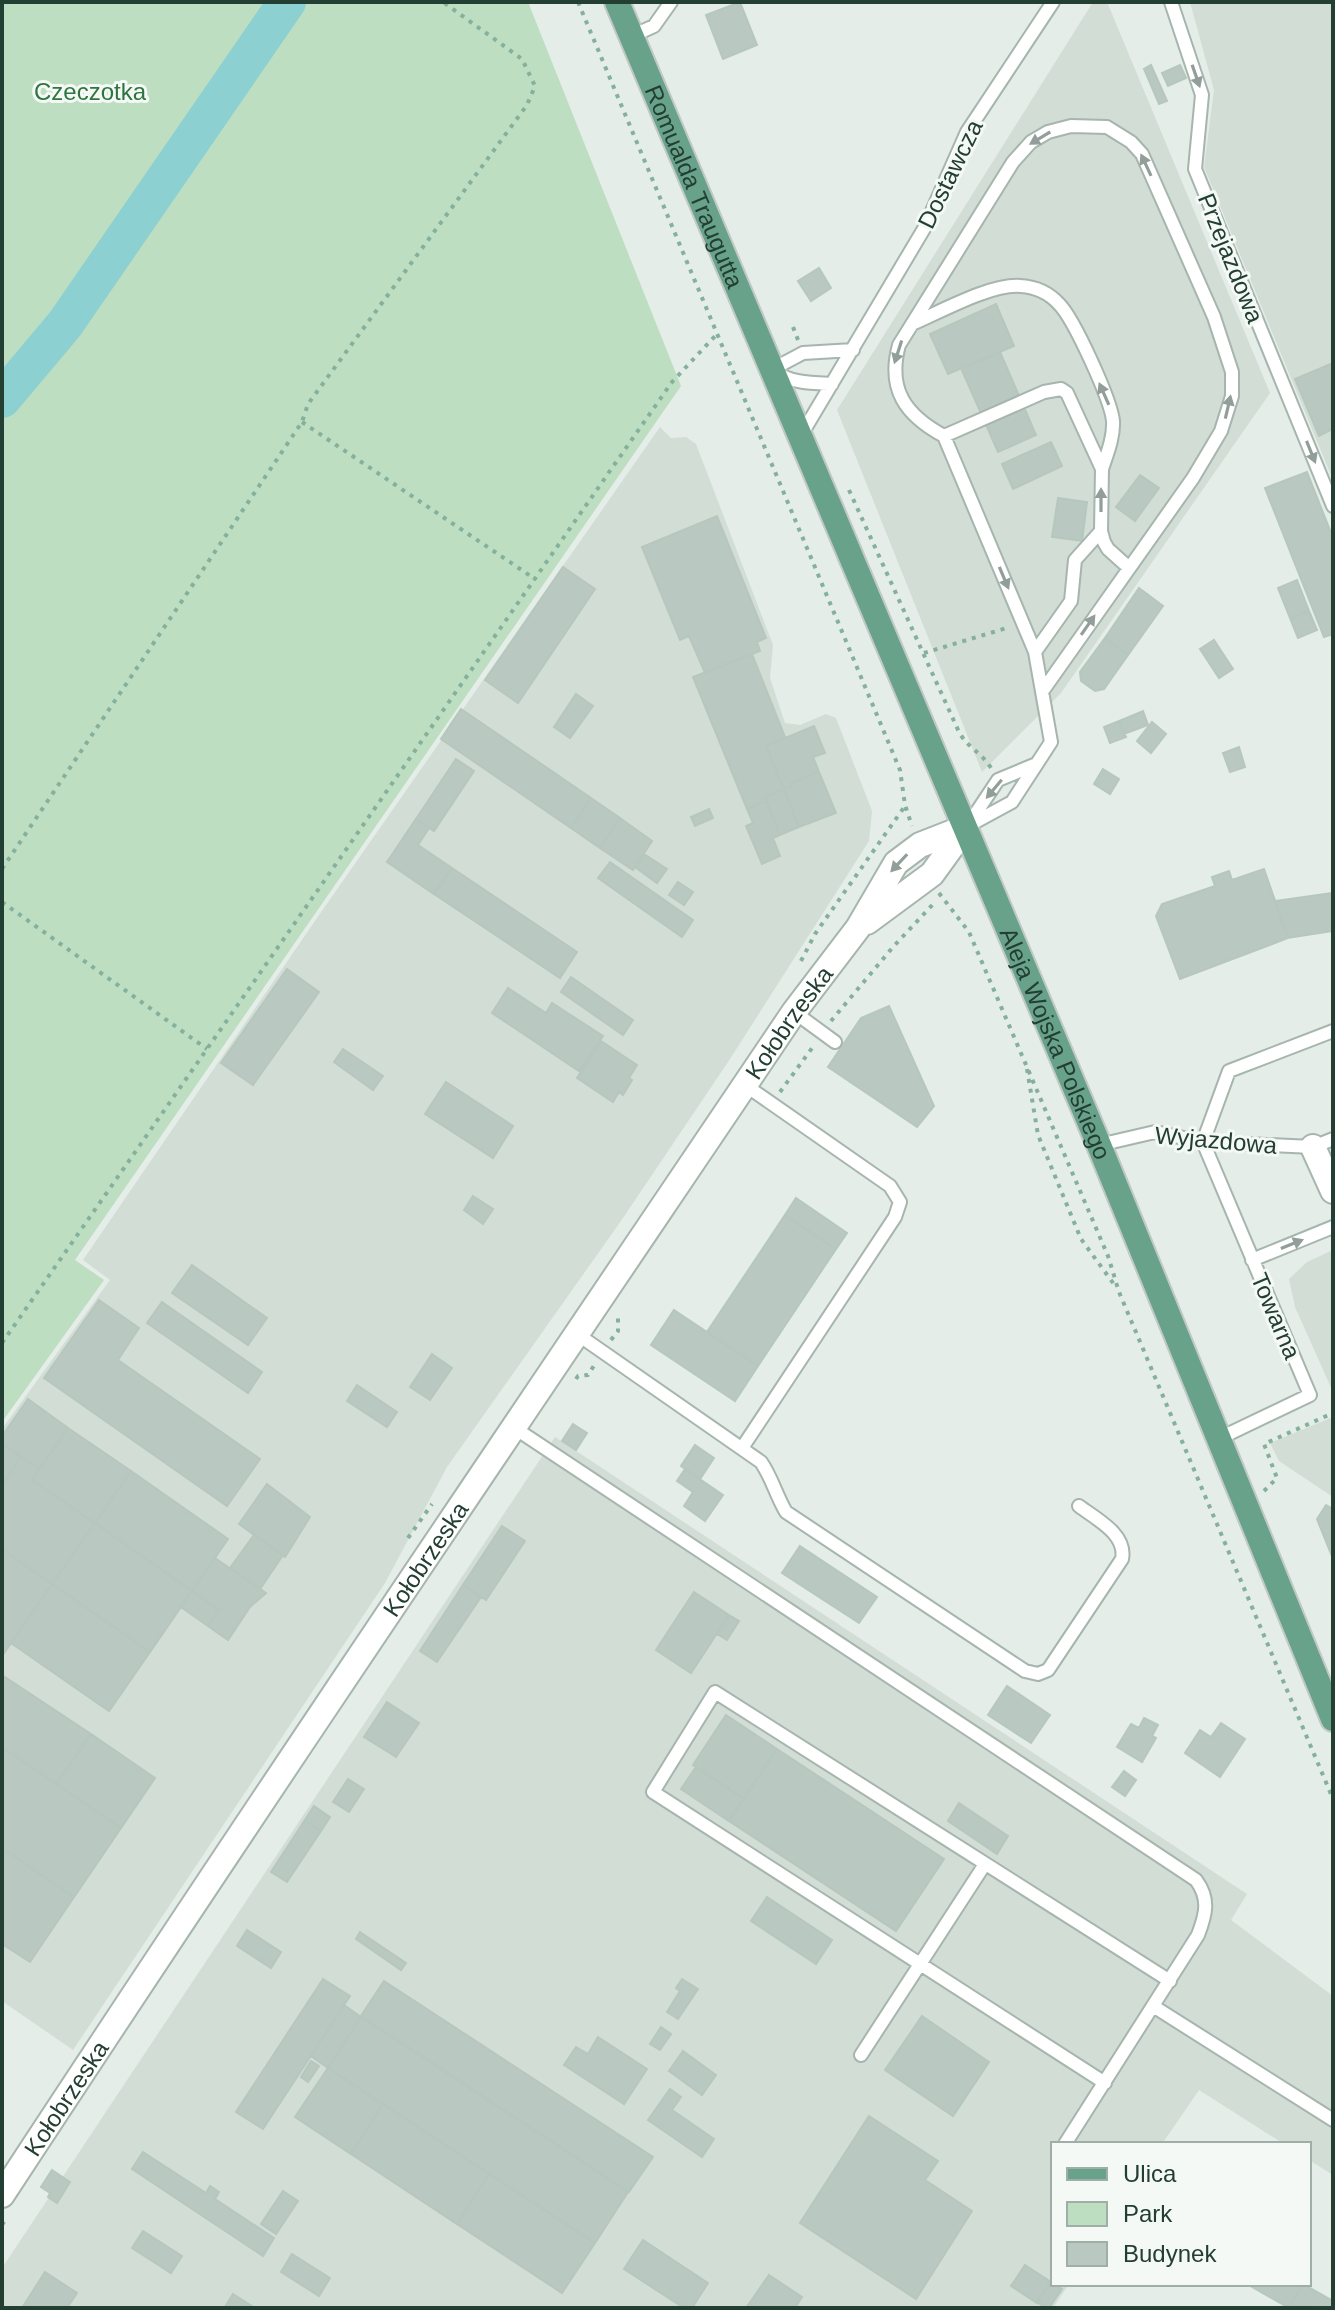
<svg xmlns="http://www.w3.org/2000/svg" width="1335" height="2310" font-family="Arial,sans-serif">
  <rect width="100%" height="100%" fill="#e4ede7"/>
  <path fill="#d2ddd6" d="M1093,2H1107L1270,393L1061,693L982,772L837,410Z
    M1190,2H1333V480L1204,167L1214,90Z
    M660,427L671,438L686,437L696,444L773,645L770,678L785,723L800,725L826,714L836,718L872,811L869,841L730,1059L623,1218L447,1467L385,1583L73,2050L2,2001V1429L110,1280L83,1260L317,918Z
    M1333,1250V1392L1295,1307L1289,1279L1307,1262Z
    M1333,1417V1497L1279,1461L1270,1443Z
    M555,1437L1247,1894L1231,1920L1333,1996V2175L1309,2160V2144H1284L1199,2090L1162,2144H1053V2284H1069L1053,2308H2V2268Z"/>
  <path fill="#bddec1" d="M2,2H528L681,386L75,1260L104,1280L2,1422Z"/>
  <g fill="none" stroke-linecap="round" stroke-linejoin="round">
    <path stroke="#8dd0d1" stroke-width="38" d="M2,399L65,324L287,2"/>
  </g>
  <path fill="#b9c8c0" stroke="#b6c7bd" stroke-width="2" d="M740,2L757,45L723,59L706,15Z
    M1151,65L1167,101L1159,104L1144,69Z
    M1180,65L1186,78L1168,86L1162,73Z
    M819,268L831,288L811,301L798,281Z
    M996,304L1014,346L948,374L930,334Z
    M1000,352L1036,435L998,452L961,368Z
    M1333,363V429L1319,436L1295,379Z
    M1051,442L1062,466L1013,489L1002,464Z
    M1307,472L1333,538V634L1324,637L1265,488Z
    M1140,475L1159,488L1135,521L1116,507Z
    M1058,498L1087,502L1082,541L1052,537Z
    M717,516L766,638L757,642L760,651L705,673L689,636L680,640L642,547Z
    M563,567L595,589L518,703L485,680Z
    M1297,580L1309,611L1290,618L1278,588Z
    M1139,588L1163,606L1128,655L1105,638Z
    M1309,611L1317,630L1298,638L1290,618Z
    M1105,638L1128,655L1104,689L1095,691L1081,681L1080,672Z
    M1214,640L1233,669L1219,678L1200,649Z
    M752,654L785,737L766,746L784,789L765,797L766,801L747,809L693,677Z
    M576,694L593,706L570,738L554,727Z
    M461,709L591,798L571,828L441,739Z
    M1143,711L1148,725L1124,734L1119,721Z
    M1119,721L1126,737L1110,743L1104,727Z
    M1152,722L1166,734L1151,753L1137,741Z
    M814,726L825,753L813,757L819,772L791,783L792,786L784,789L766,746Z
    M1239,747L1245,767L1230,772L1223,753Z
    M456,759L474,771L434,831L416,819Z
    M1103,769L1119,779L1110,794L1094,784Z
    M819,772L836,813L799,827L784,789L792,786L791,783Z
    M784,789L799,827L780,835L765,797Z
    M591,798L620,818L600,848L571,828Z
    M766,801L780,835L773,838L780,856L762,864L746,826L753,823L747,809Z
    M709,809L713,818L695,826L691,817Z
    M620,818L652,841L633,870L600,848Z
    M416,819L429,828L418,845L452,868L434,894L387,862Z
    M644,854L667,869L657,883L635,867Z
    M610,862L693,920L682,937L598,878Z
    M452,868L577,952L560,978L434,894Z
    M1264,869L1288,938L1180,979L1156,916L1162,904L1215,886L1212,877L1229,871L1232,880Z
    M678,882L693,892L684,905L669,895Z
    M1333,893V931L1288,938L1275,901Z
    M287,969L319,992L253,1085L221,1063Z
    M571,977L633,1020L623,1035L561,992Z
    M508,988L546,1013L552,1003L603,1036L579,1071L492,1013Z
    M889,1006L934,1106L917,1127L828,1067L861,1018Z
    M601,1041L637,1065L629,1078L632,1080L623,1095L619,1092L613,1102L577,1078Z
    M343,1049L383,1076L373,1090L334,1062Z
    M446,1082L513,1126L493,1158L425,1114Z
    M473,1196L493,1209L483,1224L464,1210Z
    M796,1198L847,1233L836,1249L785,1215Z
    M785,1215L836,1249L758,1366L707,1332Z
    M192,1265L267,1318L248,1345L172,1293Z
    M99,1300L139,1328L118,1360L260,1459L227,1506L44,1378Z
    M162,1302L262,1372L248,1393L147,1323Z
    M674,1310L758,1366L735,1401L651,1345Z
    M432,1354L452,1368L430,1400L410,1387Z
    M357,1385L397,1412L387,1427L347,1401Z
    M28,1399L68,1428L39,1469L2,1443V1436Z
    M573,1424L587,1433L576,1450L562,1441Z
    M68,1428L131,1471L95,1523L32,1480Z
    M2,1443L21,1457L2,1486Z
    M695,1445L714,1458L700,1479L681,1466Z
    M21,1457L39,1469L32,1480L95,1523L52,1584L2,1549V1486Z
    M685,1469L723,1495L705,1521L684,1506L693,1492L677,1481Z
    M131,1471L228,1539L192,1591L95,1523Z
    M267,1484L310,1517L285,1557L239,1524Z
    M1326,1505L1333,1509V1559L1317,1519Z
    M95,1523L192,1591L150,1652L52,1584Z
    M502,1526L525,1541L486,1600L463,1585Z
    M254,1535L283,1555L260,1589L230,1568Z
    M800,1546L877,1597L859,1623L782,1573Z
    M2,1549L52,1584L2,1656Z
    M215,1558L266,1593L250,1607L228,1640L208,1626L219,1610L192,1591Z
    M52,1584L150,1652L109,1711L11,1643Z
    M463,1585L481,1597L437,1662L420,1651Z
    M192,1591L219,1610L208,1626L181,1607Z
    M694,1592L729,1615L691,1673L656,1650Z
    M729,1615L739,1621L727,1640L717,1634Z
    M2,1675L91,1734L56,1784L2,1747Z
    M1007,1686L1050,1715L1031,1743L988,1715Z
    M387,1702L419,1723L396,1757L364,1737Z
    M726,1715L777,1749L744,1799L693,1765Z
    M1144,1718L1158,1725L1152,1736L1156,1738L1142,1762L1117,1747L1131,1724L1139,1728Z
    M1221,1723L1245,1739L1220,1777L1185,1753L1200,1730L1211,1737Z
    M91,1734L155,1778L121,1828L56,1784Z
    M2,1747L121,1828L74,1897L2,1848Z
    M777,1749L944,1859L896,1931L729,1821Z
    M696,1767L744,1799L729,1821L681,1789Z
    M1124,1771L1136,1780L1125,1796L1112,1787Z
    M348,1779L364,1789L349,1812L333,1802Z
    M959,1803L1008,1836L997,1854L948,1821Z
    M314,1806L330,1817L321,1831L305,1820Z
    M305,1820L321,1831L287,1882L271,1872Z
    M2,1848L74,1897L30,1962L2,1944Z
    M767,1897L832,1940L816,1964L751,1921Z
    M247,1930L281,1952L271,1968L237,1946Z
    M360,1932L406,1963L401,1970L356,1939Z
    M323,1979L350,1996L263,2129L236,2112Z
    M682,1979L698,1989L678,2019L667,2012L680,1991L676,1988Z
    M384,1981L653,2157L629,2192L361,2016Z
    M344,2005L361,2017L328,2068L311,2056Z
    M922,2016L989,2062L953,2116L885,2070Z
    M361,2017L628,2192L595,2243L328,2068Z
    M661,2027L671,2034L660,2050L650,2044Z
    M598,2037L647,2069L624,2104L564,2065L576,2047L588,2054Z
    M683,2051L716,2075L702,2095L669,2071Z
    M311,2061L319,2066L308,2082L301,2077Z
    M328,2068L383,2104L351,2154L295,2117Z
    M670,2089L681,2097L672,2110L714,2139L702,2157L648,2120Z
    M383,2104L489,2174L457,2224L351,2154Z
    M869,2116L938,2161L925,2180L972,2211L916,2299L800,2223Z
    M143,2152L206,2193L210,2186L219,2192L215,2199L274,2238L263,2256L132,2169Z
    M52,2170L70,2182L57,2203L48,2197L50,2193L41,2187Z
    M489,2174L595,2243L562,2293L457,2224Z
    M283,2191L298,2201L276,2234L261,2224Z
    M143,2231L182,2256L171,2273L132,2248Z
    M643,2240L708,2283L692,2308H684L624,2269Z
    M292,2254L330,2278L319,2296L281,2272Z
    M1025,2265L1051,2282L1037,2303L1011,2286Z
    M45,2272L77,2293L67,2308H22Z
    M769,2275L802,2297L795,2308H746Z
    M1051,2282L1062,2289L1049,2308H1046L1037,2302Z
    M1247,2284H1303L1289,2308Z
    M1303,2284L1333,2301L1332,2308L1290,2306Z
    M233,2294L255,2308L225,2307Z"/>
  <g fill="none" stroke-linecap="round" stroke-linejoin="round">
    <defs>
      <path id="service" d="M1171,2L1202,95L1195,169L1333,506
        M632,36L654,26L671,2
        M912,324C940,312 992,283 1021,286C1036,287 1049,293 1059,304C1074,319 1111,400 1113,421C1114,437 1107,454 1102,469
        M832,384C808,383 791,383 771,370L803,353L853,350
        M944,436L1044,392L1061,389L1067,393L1102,469L1101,531L1104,542L1108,549L1128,567
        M800,437L925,227L967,132L1053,2
        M1035,652L1071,601L1075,560L1101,531
        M968,825L998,780L1034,765
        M966,827L1012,802L1051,742L1035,652L944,436C905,415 887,389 899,345L1013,162L1031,142L1048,132L1071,126L1107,127L1131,142L1142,154L1214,317L1232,372V396L1221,431L1193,478L1044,689
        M794,1012L835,1042
        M1203,1142L1310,1395L1218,1439
        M1203,1142L1229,1071L1333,1031
        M1099,1145L1155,1132L1203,1142L1313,1147L1333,1139
        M1252,1260L1333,1227
        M577,1334L761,1462C772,1478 776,1495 786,1512L1025,1671L1038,1674L1048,1670L1122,1559C1127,1534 1096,1519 1079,1506
        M513,1427L1196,1880C1210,1899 1206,1914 1198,1935L1065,2144
        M742,1448L895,1217L900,1202L890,1186L745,1085
        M1153,2006L1333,2120
        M861,2055L985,1864
        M1105,2083L653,1792L715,1692L1170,1981"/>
      <path id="minor" d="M1313,1147L1333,1191"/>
      <g id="tertiary">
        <path d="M867,922L932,874L966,827"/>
        <path id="s1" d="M2,2195C262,1798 529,1405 794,1012L858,928L896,863L920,845L966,827"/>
      </g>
      <g id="primary">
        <path id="s2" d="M617,2L1099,1145L1333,1719"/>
      </g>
    </defs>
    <use href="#service" stroke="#a6b5ad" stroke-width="16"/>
    <use href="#minor" stroke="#a6b5ad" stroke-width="28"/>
    <use href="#tertiary" stroke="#a6b5ad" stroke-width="28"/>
    <use href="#primary" stroke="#c1c9c6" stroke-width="28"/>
    <path stroke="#85b09c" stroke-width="4" stroke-dasharray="4 6" stroke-linecap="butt" d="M578,2L900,770L905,805L912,826
      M793,327L798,340
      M302,422L535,579
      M849,490L959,732C967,747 982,753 991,768
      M924,653L1010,627
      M2,869L302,422L308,404L527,105L535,86L522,59L443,2
      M939,893L969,932L1108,1256L1119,1292L1333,1799
      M2,902L207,1049
      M801,961L815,934L905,806
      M831,1021L893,947L936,901
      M1027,1069L1038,1135L1081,1239L1116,1287
      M780,1092L815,1044
      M611,1340L618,1331V1316
      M2,1343L672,382L717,334
      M576,1379L578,1376L588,1375L595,1364
      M1264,1491L1277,1478L1264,1444L1333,1413
      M408,1538L432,1504
      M2,2225L7,2217"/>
    <use href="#service" stroke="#fff" stroke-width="12"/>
    <use href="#minor" stroke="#fff" stroke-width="24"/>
    <use href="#tertiary" stroke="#fff" stroke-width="24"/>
    <use href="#primary" stroke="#69a28b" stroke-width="24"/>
  </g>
  <defs><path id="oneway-solid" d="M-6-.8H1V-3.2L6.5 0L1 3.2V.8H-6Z" transform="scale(2)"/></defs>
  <g fill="#919e99">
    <use href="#oneway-solid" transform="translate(1196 76) rotate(71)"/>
    <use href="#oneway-solid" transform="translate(1040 138) rotate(149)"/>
    <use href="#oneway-solid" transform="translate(1146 165) rotate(-115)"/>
    <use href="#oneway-solid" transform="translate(898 352) rotate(108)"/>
    <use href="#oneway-solid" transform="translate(1104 394) rotate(-114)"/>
    <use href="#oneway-solid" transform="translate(1228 407) rotate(-77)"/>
    <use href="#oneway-solid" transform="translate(1311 452) rotate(68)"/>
    <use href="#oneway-solid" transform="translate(1101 500) rotate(-90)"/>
    <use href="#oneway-solid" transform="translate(1004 578) rotate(67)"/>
    <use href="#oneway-solid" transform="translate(1088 625) rotate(-55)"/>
    <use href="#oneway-solid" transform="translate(994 789) rotate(130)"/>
    <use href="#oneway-solid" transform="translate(899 863) rotate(133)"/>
    <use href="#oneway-solid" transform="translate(1292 1244) rotate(-22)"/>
  </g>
  <g text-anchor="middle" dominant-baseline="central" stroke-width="6" stroke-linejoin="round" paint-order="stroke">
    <g font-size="24" fill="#2e753f" stroke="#f4f9f6">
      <text x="90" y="91">Czeczotka</text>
    </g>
    <g font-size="24" fill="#233e33" stroke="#f4f9f6">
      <text transform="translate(950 174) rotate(-64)">Dostawcza</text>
      <text stroke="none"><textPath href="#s2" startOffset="200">Romualda Traugutta</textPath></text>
      <text transform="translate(1231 258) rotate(68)">Przejazdowa</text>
      <text stroke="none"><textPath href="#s1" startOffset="1412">Kołobrzeska</textPath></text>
      <text stroke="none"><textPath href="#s2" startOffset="1130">Aleja Wojska Polskiego</textPath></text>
      <text transform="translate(1216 1140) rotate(5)">Wyjazdowa</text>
      <text transform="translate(1276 1316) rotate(67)">Towarna</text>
      <text stroke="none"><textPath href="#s1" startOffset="764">Kołobrzeska</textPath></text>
      <text stroke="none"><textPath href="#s1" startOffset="116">Kołobrzeska</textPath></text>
    </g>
  </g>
  <rect width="1335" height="2310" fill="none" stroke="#233e33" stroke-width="8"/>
  <rect x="1051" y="2142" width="260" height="144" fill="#f4f9f6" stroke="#a0aea8" stroke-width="2"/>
  <rect x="1067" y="2168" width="40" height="12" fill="#69a28b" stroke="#a0aea8" stroke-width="2"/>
  <text x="1123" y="2182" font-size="24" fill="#233e33">Ulica</text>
  <rect x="1067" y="2202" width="40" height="24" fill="#bddec1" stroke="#a0aea8" stroke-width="2"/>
  <text x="1123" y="2222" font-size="24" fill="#233e33">Park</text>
  <rect x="1067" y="2242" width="40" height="24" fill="#b9c8c0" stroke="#a0aea8" stroke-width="2"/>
  <text x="1123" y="2262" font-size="24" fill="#233e33">Budynek</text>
</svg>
